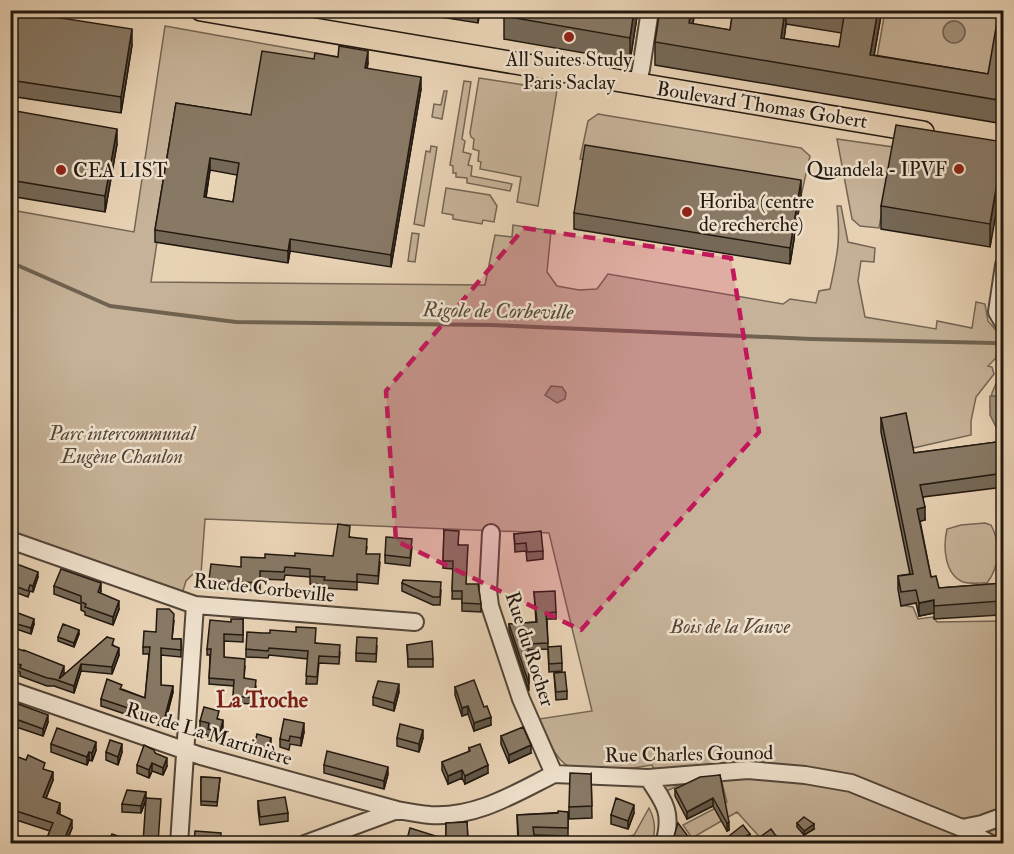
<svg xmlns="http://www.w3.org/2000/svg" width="1014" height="854" font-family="'IM FELL Double Pica',serif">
  <rect width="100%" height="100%" fill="#e8d2b4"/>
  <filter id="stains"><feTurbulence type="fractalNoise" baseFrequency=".00333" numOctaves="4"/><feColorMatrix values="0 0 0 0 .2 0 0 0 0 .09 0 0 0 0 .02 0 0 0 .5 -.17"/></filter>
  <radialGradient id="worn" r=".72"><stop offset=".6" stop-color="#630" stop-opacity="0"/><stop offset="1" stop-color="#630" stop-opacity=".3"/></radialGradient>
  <path fill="#c6b298" stroke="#746554" stroke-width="1.5" d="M885,11H1000L986,93L874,74Z
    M165,26L338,57L251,127L176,115L151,282L485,285L495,235L512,237L513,225L551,231L547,272L557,286L579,290L597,289L608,274L783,304L790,299L816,303L819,291L830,289C837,256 841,240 837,206H841L848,242L875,248L874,262L861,261L858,281L865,317L936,329L937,321L972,328L976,302L985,304L988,321L1000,335L996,358L988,366L992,367L994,374L976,397L971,421V435L913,448L908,426L913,587L901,605L913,607L918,619L933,617L937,622L1003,621V843H765L737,812L692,838L683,825L727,802L721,779L698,777L664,792L652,765L633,768H612L610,772C599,771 583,773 573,769C554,761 547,736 539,719L592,711L549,533L205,519L201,574H193L186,581L182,594L11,535V210L134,232Z
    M479,78L557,90L538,206L517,202L521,177L480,169L481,162L478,161L479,151L473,149L474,139L471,137L470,133Z
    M464,81L471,82L462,139L465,141L463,152L471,154L468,165L472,166L471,176L512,184L510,191L467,183V178L456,177V173H453V166L450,165Z
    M444,91H447L442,119L432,117L434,104L441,105Z
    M598,114L801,148L810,156L801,196L580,159L588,121Z
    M837,139L893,147L879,228L860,226L852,219Z
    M431,146L437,147L424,226L414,224L426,151L430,152Z
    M446,188L490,195L497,206L494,222L483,220L482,224L453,219V215L442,213Z
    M412,233L419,234L415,262L408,261Z
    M1003,377V454L1001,455L999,434L990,406L992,393L998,379Z
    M985,523L991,525C1001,544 1000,566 987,583C980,583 970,584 963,582C944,574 943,546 947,529L961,525Z
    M649,808C655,819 656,831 652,843H601L634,835Z"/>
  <path fill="#a4937c" stroke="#706250" stroke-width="1.5" d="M943 32a11 11 0 1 1 22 0a11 11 0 1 1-22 0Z
    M551,386L562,387L566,393L565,399L557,403L545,395Z
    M990,396H1000L1003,415V455L999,433L990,415Z"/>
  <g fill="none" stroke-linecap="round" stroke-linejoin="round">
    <path stroke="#706250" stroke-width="4" d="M10,262L110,306L236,322L491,325L811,339L995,343"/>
    <defs>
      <path id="minor" d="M637,85L641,69L650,10
        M1004,265L997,312L1004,324
        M491,533L488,590L490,606L521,699L554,774
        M10,540L195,605L415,622
        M10,690L201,756L397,810C408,812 419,814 430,815C476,818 514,794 554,774
        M554,774L648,778L748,770L805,775L851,783L962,828L991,844
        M648,778C665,803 673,813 664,844
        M962,828L982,824L1004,816
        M10,842L15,844
        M179,844L195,605
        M305,844L397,810"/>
      <path id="major" d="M201,10L923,132"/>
    </defs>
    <use href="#minor" stroke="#534638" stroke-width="20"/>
    <use href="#major" stroke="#21180f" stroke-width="24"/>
    <use href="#minor" stroke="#f0e2ce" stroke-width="16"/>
    <use href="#major" stroke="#e8d2b4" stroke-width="21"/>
  </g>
  <path fill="#756857" stroke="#21180f" stroke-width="1.5" fill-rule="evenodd" d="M10,10L132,45L121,113L10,96Z
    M422,10H480L478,23L422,14Z
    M505,10H638L630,61L504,39V16Z
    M695,10L693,24L730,30L733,10H882L874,55L988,74L1004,10V124L655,65V42ZM786,24L842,33L839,47L784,39Z
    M314,59L368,63L367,68L421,89L391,267L290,251L288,263L155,242V230L176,103L251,115ZM210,170L237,175L233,202L206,198Z
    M10,110L117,144L105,212L10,196Z
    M1004,142L990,247L881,229V206Z
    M801,196L790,264L574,229V213Z
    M881,418L914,453L1004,441V487L923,497L925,520L920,521L931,577L939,588L1004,583V619L1000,620V615L934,619V613L919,616L916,603L901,606L898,589V576L910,574L881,432Z
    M444,530L459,545L466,584L481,604V612L462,611V599H452L453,569L443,568Z
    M514,534L543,551V559L527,561L526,551L515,552Z
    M350,537L367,547L366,554L380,562L378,584L357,582V590L324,588V585L310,584V577L285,575L284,580L260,579V591L209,588V580L241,567L265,558L295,556H333Z
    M412,547L410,566L385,563V555Z
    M10,574L38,577L33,592L30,591L28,597L12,591Z
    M402,583L441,590L440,605H433L402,591Z
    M54,586L101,591L100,594L119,609L113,625L85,615V612L81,610V604L54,594Z
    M534,592L556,612V619H547L548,647L562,663V671L549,672L548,649L528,650L529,691L509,630V624L536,622Z
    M10,610L34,624L31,634L10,627Z
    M243,619V642L224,641V657L245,666L244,678L256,686L254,704L233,703L234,686L209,684L210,655H207V649L231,622Z
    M174,621L172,639H181V657L161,655V685L173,692L164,727L101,706V699L122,689L145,698L149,654H143V647L156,632Z
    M79,634L74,647L58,641V637Z
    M107,637L114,646L119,655L112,674L81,671L74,693L54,686H47L20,676V672L10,669V646L64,673V675Z
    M316,643L340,652L339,664L319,663L317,684H306L308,659L269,655L268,658L246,657V649Z
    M407,645L433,659V667H408Z
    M377,646L376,662L356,661V653Z
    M554,673L567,691V699L556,700Z
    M455,687L484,707L491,725L474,731L468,714L462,716L455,695Z
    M399,692L394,711L373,705V697Z
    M10,701L48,722L43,736L10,725Z
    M219,719L223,732L220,744L208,741V735L200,733V721Z
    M304,732L301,746L290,744L289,750L280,747V739Z
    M501,736L531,753L509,763L501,744Z
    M397,738H423L419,752L397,746Z
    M51,744L96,750L92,761L89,760L87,765L51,752Z
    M271,746L267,759L254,755V747Z
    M469,748L488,773L465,784L462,778L448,784L442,770V762L469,752Z
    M106,752H122L118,765L106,760Z
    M155,753L167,766L163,775L152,771L149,778L137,773V765Z
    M10,754L45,770L53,780L46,798L60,812L59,814L72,828L66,843H47V838L50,831L10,818Z
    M324,765L388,774L384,789L324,773Z
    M591,774L592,818L569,819V807Z
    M720,775L729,830L727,831L713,806L687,819L675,796V789Z
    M201,777L220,778L217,806L201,805Z
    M146,798L161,807L146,800L141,813L122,812V804Z
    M258,801L288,813V821L260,825L258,809Z
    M568,812V836L534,835L535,843H518L517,815Z
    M634,813L628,829L611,824V815Z
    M467,822L468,843H446V823Z
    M797,823L814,829L804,835L797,827Z"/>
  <path fill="#5f5547" stroke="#21180f" stroke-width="1.5" d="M480,10L478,23V11Z
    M634,10H638L630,61V38Z
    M691,10H695L689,46V23Z
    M785,10H786V24L781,61V38Z
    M878,10H882L870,78V55Z
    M132,29V45L121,113V97Z
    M368,51V63L365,80V68Z
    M421,77V89L391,267V255Z
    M117,129V144L105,212V196Z
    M1004,147V170L990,247V224Z
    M210,158V170L204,209V197Z
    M801,180V196L790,264V248Z
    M290,239V251L288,263V251Z
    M925,507V520L917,522V509Z
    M38,572V577L33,592V586Z
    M101,583V591L98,600V592Z
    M934,600V613L919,616V603Z
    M119,601V609L113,625V617Z
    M34,619V624L31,634V628Z
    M79,630V634L74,647V643Z
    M119,648V655L112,674V667Z
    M81,664V671L74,693V686Z
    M64,666V673L61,681L59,679Z
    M399,684V692L394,711V703Z
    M173,686V692L164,727V720Z
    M468,706V714L462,716V708Z
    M48,715V722L43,736V729Z
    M491,717V725L474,731V723Z
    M223,720V732L220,744V732Z
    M304,723V732L301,746V738Z
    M423,730V738L419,752V744Z
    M271,738V746L267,759V751Z
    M96,742V750L92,761V753Z
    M122,744V752L118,765V757Z
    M531,745V753L509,763V755Z
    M89,752V760L87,765V757Z
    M167,758V766L163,775V768Z
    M152,763V771L149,778V770Z
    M488,765V773L465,784V776Z
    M388,767V774L384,789V781Z
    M462,770V778L448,784V776Z
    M53,772V780L43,806V797Z
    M146,792V799L141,813V806Z
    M713,798V806L687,819V812Z
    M60,803V812L57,821V813Z
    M634,805V813L628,829V821Z
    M72,820V828L66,843H63Z
    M729,822V830L727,831V823Z
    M814,824V829L804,835V831Z
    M750,834V842L747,843H733Z
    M776,836V843H767Z"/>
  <path fill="#887965" stroke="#21180f" stroke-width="1.5" fill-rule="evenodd" d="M10,10L132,29L121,97L10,80Z
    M505,10H634L630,38L504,16Z
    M660,10H691L689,23L730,30L733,10H785L781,38L839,47L845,10H878L870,55L988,74L999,10H1004V101L655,42Z
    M339,46L368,51L365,68L421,77L391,255L290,239L288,251L155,230L176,103L251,115L262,51L314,59L315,53L338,57ZM210,158L239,163L233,202L204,197Z
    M10,110L117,129L105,196L10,180Z
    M896,125L1004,142L990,224L881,206Z
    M585,145L801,180L790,248L574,213Z
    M906,413L914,453L1004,441V473L920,485L925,507L917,509L931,577L936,576L939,588L1004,583V606H1000V601L934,606V600L919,603L916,590L901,592L898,576L913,574L881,418Z
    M338,524L350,526L349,537L367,539L366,554H380L378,576L357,574V582L324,580L325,577L310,576V569L285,567L284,572L260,571V583L209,580L211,564L241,567V557L265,558V554L295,556V553L333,556Z
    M444,530L459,531L458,545H468L466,584H478L481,604L462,603V591H452L453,561H443Z
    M541,531L543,551L527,552L526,543L515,544L514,534Z
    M386,537L412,539L410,558L385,555Z
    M14,563L38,572L33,586L30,585L28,591L12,585L10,588V574Z
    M61,569L101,583L98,592L119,601L113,617L85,607L86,604L81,602V596L54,586Z
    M403,580L441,582L440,597H433L402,583Z
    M555,591L556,612L546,613L548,643L528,644L529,684L509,624L537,622L534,592Z
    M157,609H169L174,614L172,639H181V650L161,648V685L173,686L164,720L101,699L107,679L122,685L120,689L145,698L150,647H143L144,631L156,632Z
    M10,610L34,619L31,628L10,622Z
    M231,619H243V635L224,634V657L245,659L244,678L256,680L254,698L233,696L234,680L209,678L211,649H207L210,620L231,622Z
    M63,624L79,630L74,643L58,637Z
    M296,627L316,628L315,643L340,645L339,657L319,656L317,677L306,676L308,651L269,648L268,651L246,649L247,632L263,633H270V630L296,632Z
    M107,637L114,639L112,645L119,648L112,667L81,664L74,686L54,679L47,678L20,668L21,665L10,661V646L24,651V650L64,666L59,679Z
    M357,637L377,638L376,654L356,653Z
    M432,641L433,659H408L407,645Z
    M561,646L562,663L549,664L548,647Z
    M565,672L567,691L556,692L554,673Z
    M474,680L484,707L487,706L491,717L474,723L468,706L462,708L455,687Z
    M378,681L399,684L394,703L373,697Z
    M10,701L48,715L43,729L10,717Z
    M204,707L219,711L217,719L223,720L220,732L208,729L209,723L200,721Z
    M284,719L304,723L301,738L290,736L289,741L280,739Z
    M400,724L423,730L419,744L397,738Z
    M523,727L531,745L509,755L501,736Z
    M57,728L96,742L92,753L89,752L87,757L51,744Z
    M257,734L271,738L267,751L254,747Z
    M110,740L122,744L118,757L106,752Z
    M480,744L488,765L465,776L462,770L448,776L442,762L470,751L469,748Z
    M144,745L154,750L155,753L167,758L163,768L152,763L149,770L137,765Z
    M327,751L388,767L384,781L324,765Z
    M10,754L26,760L28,755L45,763L43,769L53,772L43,797L60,803L57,813L72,820L63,843L47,838L53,823L10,809Z
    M570,773L591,774L592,806L569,807Z
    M720,775L729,822L727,823L713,798L687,812L675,789L700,777Z
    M201,777L220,778L217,802L201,801Z
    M127,790L146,792L141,806L122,804Z
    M285,797L288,813L260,817L258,801Z
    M146,798L161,799L158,843H143Z
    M616,798L634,805L628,821L611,815Z
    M558,811L568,812V828L533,827L535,843H519L517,815L558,813Z
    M804,817L814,824L804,831L797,823Z
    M467,822L468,840L446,841V823Z
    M678,823L693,843H671H672Z
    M743,825L750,834L733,843H720Z
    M410,828L442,838L441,843H406Z
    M771,829L776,836L767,843H752Z
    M195,831L221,833L220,843H194Z
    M112,834L129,840L128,843H108Z
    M362,839L382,840V843H362Z
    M320,842L359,843H315Z"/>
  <path fill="#c2185b" fill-opacity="0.2" stroke="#c2185b" stroke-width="4.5" stroke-dasharray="12 8" stroke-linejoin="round" d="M524,228L731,258L759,432L581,630L396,541L386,391Z"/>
  <g fill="#8f2418" stroke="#f0e2ce" stroke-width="2">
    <circle cx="569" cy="37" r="6"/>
    <circle cx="959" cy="169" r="6"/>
    <circle cx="61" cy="170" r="6"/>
    <circle cx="687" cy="212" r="6"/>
  </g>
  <g text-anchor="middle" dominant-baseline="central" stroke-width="5" stroke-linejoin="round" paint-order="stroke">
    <g font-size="20" fill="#21180f" stroke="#f0e2ce" text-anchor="start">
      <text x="569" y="59" text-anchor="middle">All Suites Study<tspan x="569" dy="23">Paris Saclay</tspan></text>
      <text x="947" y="169" text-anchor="end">Quandela - IPVF</text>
      <text x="73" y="170">CEA LIST</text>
      <text x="699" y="201">Horiba (centre<tspan x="699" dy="23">de recherche)</tspan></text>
    </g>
    <g font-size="20" fill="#21180f" stroke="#f0e2ce">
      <text transform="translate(762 105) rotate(9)">Boulevard Thomas Gobert</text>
      <text transform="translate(264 588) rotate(6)">Rue de Corbeville</text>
      <text transform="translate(530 649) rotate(72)">Rue du Rocher</text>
      <text transform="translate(209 734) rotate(17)">Rue de La Martinière</text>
      <text transform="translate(689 754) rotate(-1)">Rue Charles Gounod</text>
    </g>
    <g font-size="20" font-style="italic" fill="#534638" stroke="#f0e2ce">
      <text x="122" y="433">Parc intercommunal<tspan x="122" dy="23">Eugène Chanlon</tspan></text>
      <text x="730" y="626">Bois de la Vauve</text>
    </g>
    <g font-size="21" font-style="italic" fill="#55493b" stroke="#f0e2ce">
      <text transform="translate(498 311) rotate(1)">Rigole de Corbeville</text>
    </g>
    <g font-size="22" font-weight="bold" fill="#7a1f14" stroke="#f0e2ce">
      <text x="262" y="700">La Troche</text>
    </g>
  </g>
  <rect width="1014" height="854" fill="none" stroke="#e8d2b4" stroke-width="36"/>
  <rect x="12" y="12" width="990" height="830" fill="none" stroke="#21180f" stroke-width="3"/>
  <rect x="18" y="18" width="978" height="818" fill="none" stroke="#21180f" stroke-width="1.5"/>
  <rect width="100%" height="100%" filter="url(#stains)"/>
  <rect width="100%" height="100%" fill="url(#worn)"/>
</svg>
